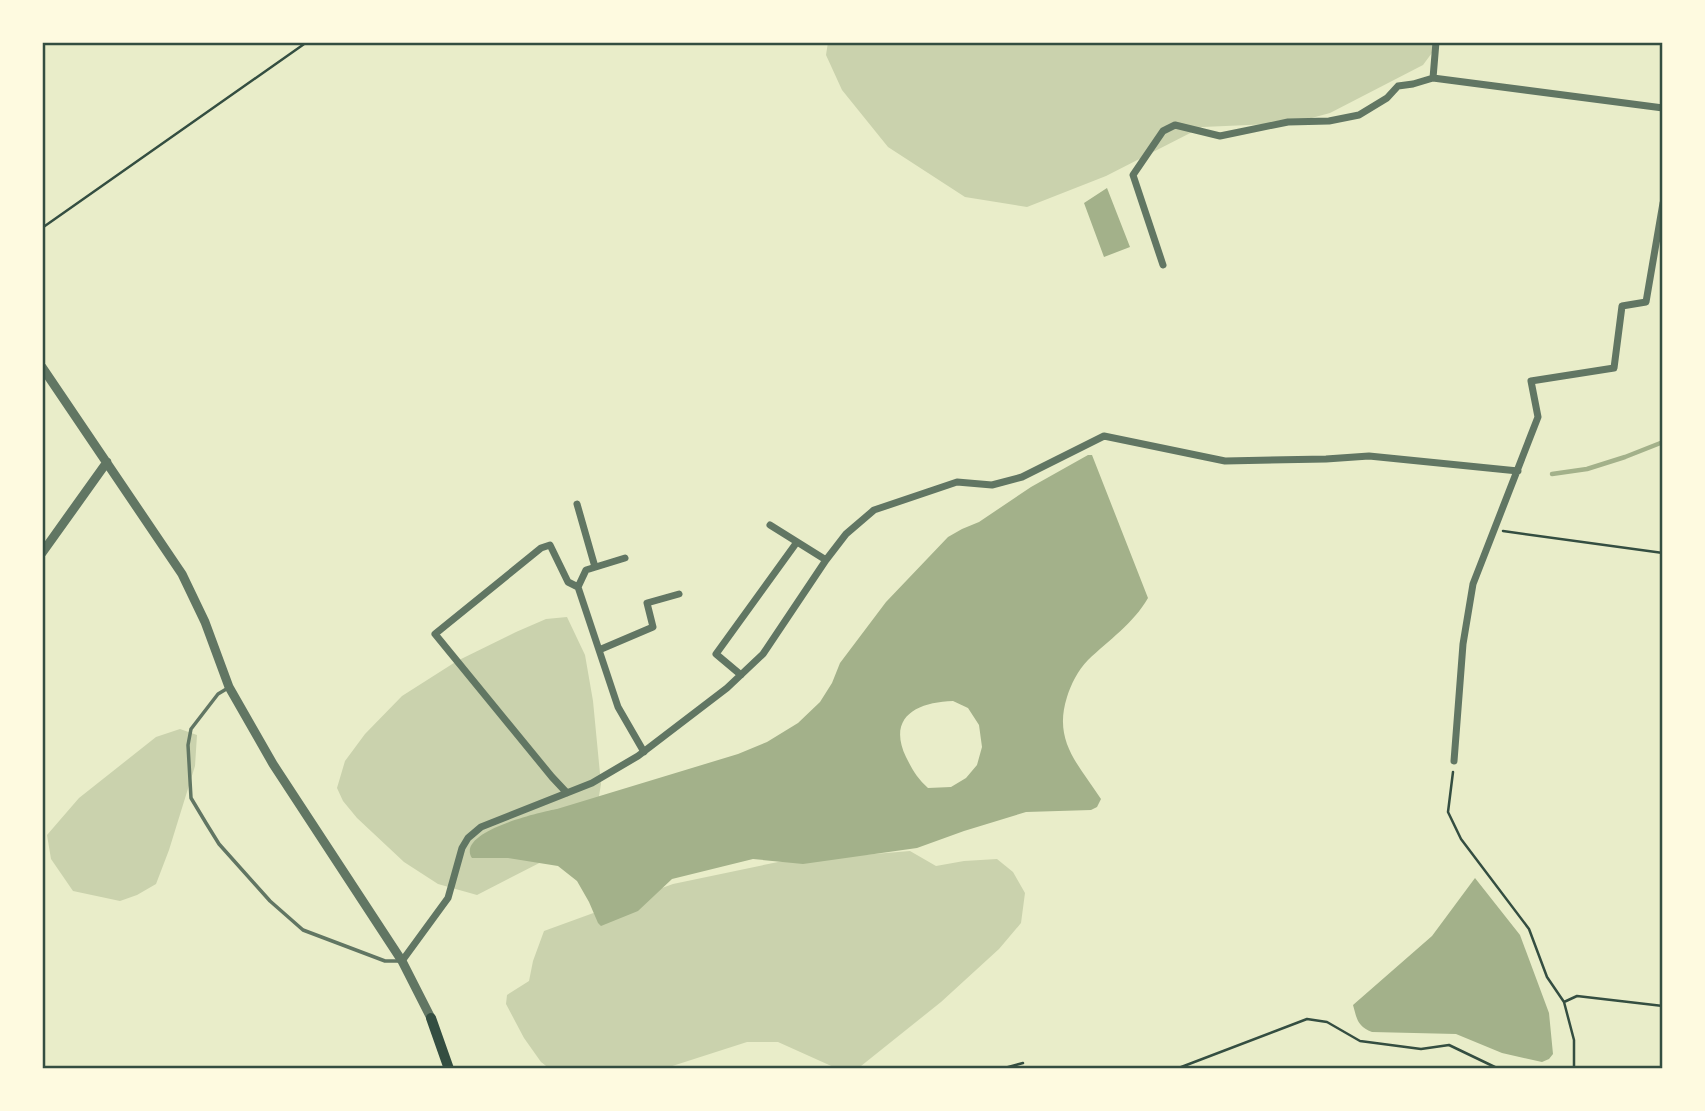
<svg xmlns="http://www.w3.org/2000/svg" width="1705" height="1111" font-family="'Work Sans',sans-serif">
  <rect width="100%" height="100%" fill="#e9edc9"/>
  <path fill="#cad2ad" d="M828,42H1440L1423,65L1330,113L1293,123L1202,127L1106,176L1027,207L965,197L888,147L842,90L826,55Z
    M567,617L585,655L593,701L601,784L594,826L555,855L477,895L438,884L404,862L357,818L343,801L337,788L345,761L365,734L402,696L457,661L516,632L546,619Z
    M180,729L197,735L195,766L169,850L156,884L137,895L120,901L73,891L51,859L47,835L79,798L156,737Z
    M910,851L936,866L964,861L997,859L1013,872L1025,893L1021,923L999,949L941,1002L861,1066L853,1069H838L778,1042H747L663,1069H550L541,1062L524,1038L506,1004L507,995L529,981L533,961L544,931L673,884L778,862Z"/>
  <path fill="#a3b18a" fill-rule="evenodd" d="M1107,188L1130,247L1104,257L1084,203Z
    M1088,455H1092L1148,598C1133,624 1109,640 1088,660C1078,670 1071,684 1067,697C1053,741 1078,764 1101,799L1097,807L1091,810L1026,812L964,831L917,848L803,864L753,859L672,879L638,911L601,926L598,923L589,902L577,881L558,866L508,858H472C455,832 540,812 557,809L738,754L767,742L798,723L820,702L832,683L840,663L886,602L948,537L962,529L979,522L1031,487ZM953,701L968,708L979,725L982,747L977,765L966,778L951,787L928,788C917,778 912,769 906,757C887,717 917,702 953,701Z
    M1475,878L1520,935L1549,1013L1553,1054L1549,1059L1542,1062L1502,1053L1456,1034L1372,1032C1357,1026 1357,1019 1353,1005L1432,936Z"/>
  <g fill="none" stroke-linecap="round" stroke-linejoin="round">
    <path stroke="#a3b18a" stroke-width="4.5" d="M1552,474L1587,469L1625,457L1663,442"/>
    <path stroke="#344e41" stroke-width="2.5" d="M42,228L307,42
      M1503,531L1663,553
      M1453,772L1448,812L1461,839L1529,929L1547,977L1564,1002L1574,1040V1069
      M1564,1002L1577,996L1663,1006
      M1001,1069L1023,1063
      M1176,1069L1307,1019L1327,1022L1360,1041L1421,1049L1449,1045L1499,1069"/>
    <path stroke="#617663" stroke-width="3.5" d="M228,688L218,694L191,729L188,745L191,798L206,823L219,844L270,901L303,930L385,961H400"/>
    <path stroke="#617663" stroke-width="7" d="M1433,78L1436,42
      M1163,265L1133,175L1163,131L1175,125L1220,136L1288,122L1329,121L1359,115L1387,98L1398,86L1413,84L1433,78L1663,108
      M577,504L595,567
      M770,525L826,560
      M625,558L586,570L578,587L618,707L644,752
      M599,650L653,627L647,603L679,594
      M741,675L716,654L797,542
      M1454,761L1463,644L1473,584L1538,417L1531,381L1614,368L1622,306L1646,302L1663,203
      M567,793L552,777L435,634L541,548L550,545L568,582L578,587
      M402,961L448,898L462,848L468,838L481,827L592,783L638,756L727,688L763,654L826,560L846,534L874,510L957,482L992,485L1022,477L1104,436L1225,461L1326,459L1369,456L1518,471"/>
    <path stroke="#617663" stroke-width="9" d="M42,367L182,574L205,622L229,687L273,764L402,961L431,1018
      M42,553L107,462"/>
    <path stroke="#344e41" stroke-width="10" d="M431,1018L449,1069"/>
  </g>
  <rect width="1705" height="1111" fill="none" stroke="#fefae0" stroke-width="88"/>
  <rect x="44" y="44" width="1617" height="1023" fill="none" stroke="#344e41" stroke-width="2.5"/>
</svg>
